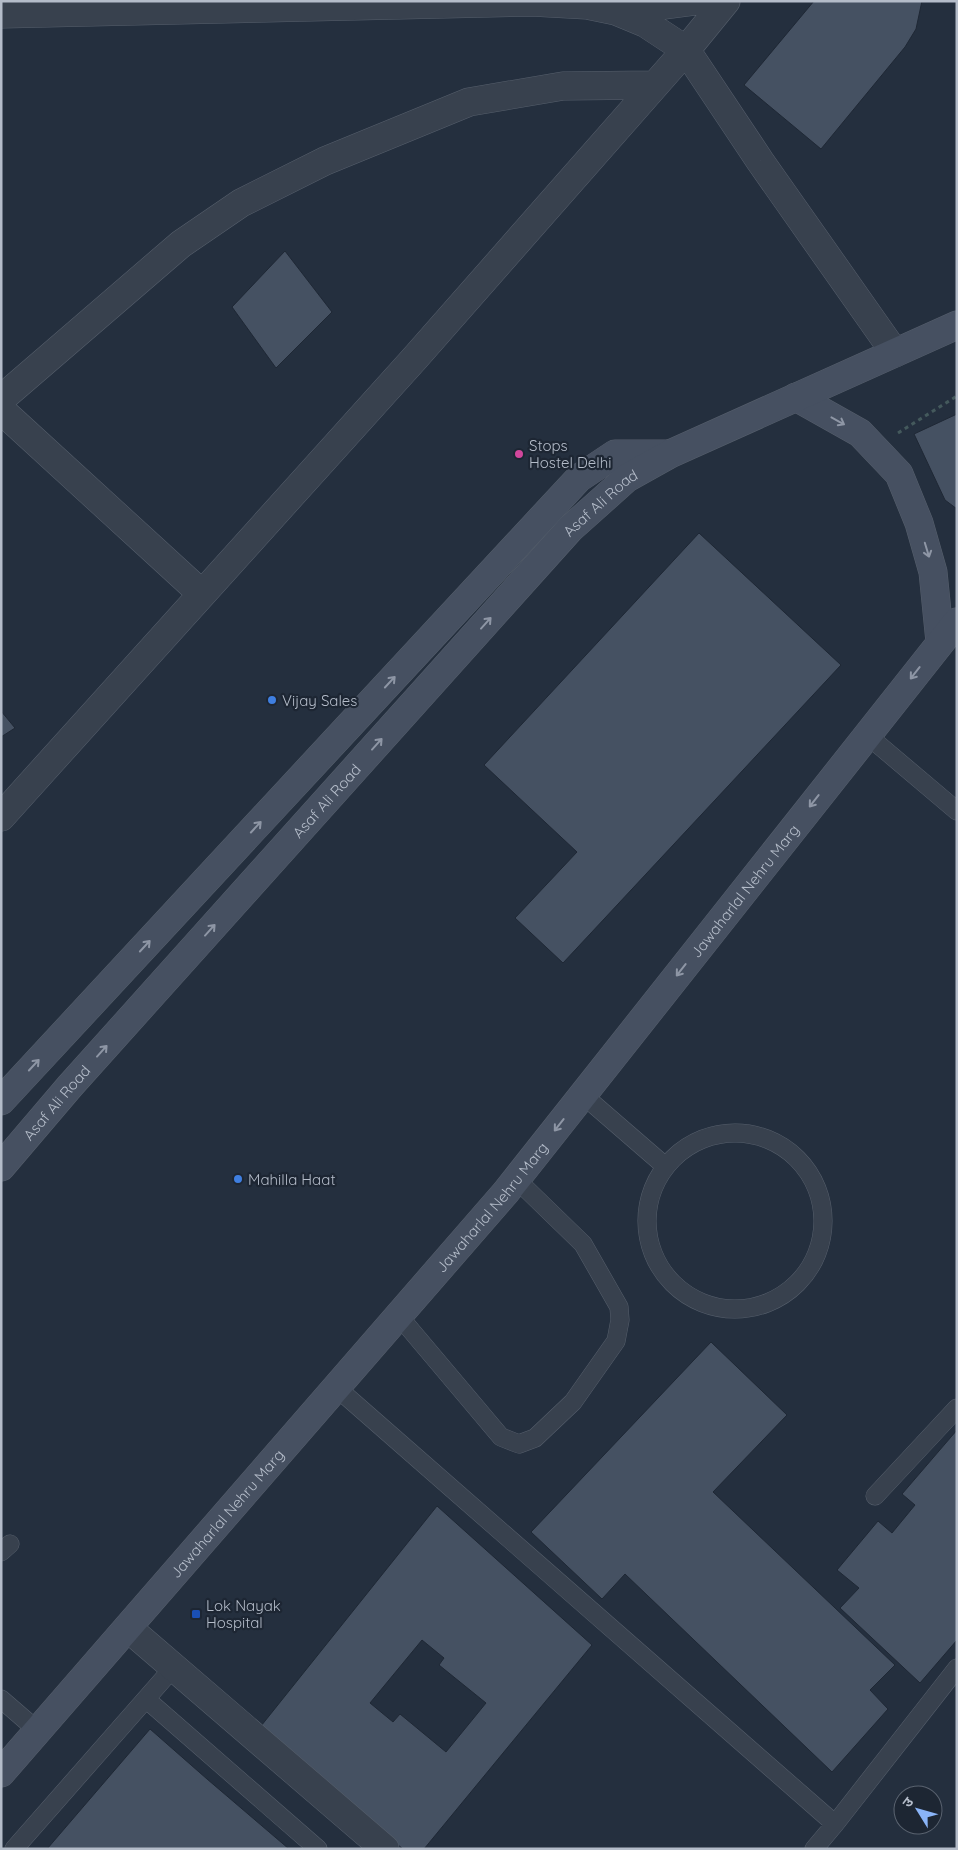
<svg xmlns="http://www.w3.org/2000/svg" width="958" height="1850" font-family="Quicksand,'Noto Sans Devanagari',sans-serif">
  <rect width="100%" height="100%" fill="#242f3e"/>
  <path fill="#455162" stroke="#1f2835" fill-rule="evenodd" d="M814,1H922L916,29L905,47L821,149L744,85Z
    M285,251L332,312L276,368L232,307Z
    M957,414V509L945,500L914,434Z
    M699,533L841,665L563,963L515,918L577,852L484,765Z
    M1,711L15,728L1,737Z
    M711,1342L787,1415L713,1492L895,1665L870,1690L888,1709L832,1772L625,1574L602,1599L531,1532Z
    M957,1430V1640L920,1683L840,1608L859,1588L837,1570L878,1521L892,1533L915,1505L902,1494Z
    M437,1506L592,1645L424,1849H403L257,1731ZM422,1640L444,1658L439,1665L486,1703L446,1752L400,1714L393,1722L370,1703Z
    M150,1729L207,1779L289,1849H47Z"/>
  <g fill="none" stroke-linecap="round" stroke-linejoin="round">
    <defs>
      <path id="service" d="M867,735L957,811
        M583,1095L665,1166
        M647 1221a88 88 0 1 1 176 0a88 88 0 1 1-176 0Z
        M399,1316L501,1437L519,1444L535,1438L573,1402L616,1341L620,1320L619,1307L583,1244L516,1179
        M337,1388L835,1824L957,1668
        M875,1496L957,1408
        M1,1552L10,1544
        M1,1699L38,1731
        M146,1699L318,1849
        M14,1849L173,1668
        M814,1849L835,1824"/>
      <path id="minor" d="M618,11L694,1
        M1,14L532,2L587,5L616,11L645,23L686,50L760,161L895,353
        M1,399L181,244L241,203L325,161L469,102L563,86L654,85
        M1,410L202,594
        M1,817L415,358L686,50L726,1
        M128,1628L385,1849"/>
      <g id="secondary">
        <path d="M796,397L860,433L899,474L919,523L933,572L940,642"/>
        <path d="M1,1101L579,478L615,454H668"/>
        <path id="s1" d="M1,1167L70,1086L570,529L627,478L670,454L957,325"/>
        <path id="s2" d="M1,1773L506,1192L957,622"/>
      </g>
    </defs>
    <use href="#service" stroke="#565f6c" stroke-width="19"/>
    <use href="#minor" stroke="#565f6c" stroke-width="29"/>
    <use href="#secondary" stroke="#565f6c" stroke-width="29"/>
    <path stroke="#44595c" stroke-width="3" stroke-dasharray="4 4" stroke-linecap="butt" d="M898,433L957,396"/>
    <use href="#service" stroke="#38414e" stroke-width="18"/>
    <use href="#minor" stroke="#38414e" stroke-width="28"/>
    <use href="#secondary" stroke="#465061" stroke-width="28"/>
  </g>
  <defs><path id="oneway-shaft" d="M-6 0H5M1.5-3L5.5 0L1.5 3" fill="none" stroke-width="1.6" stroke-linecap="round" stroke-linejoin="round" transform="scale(1.25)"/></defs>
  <g stroke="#8e96a5">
    <use href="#oneway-shaft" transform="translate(838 421) rotate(29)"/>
    <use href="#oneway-shaft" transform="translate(927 550) rotate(73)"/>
    <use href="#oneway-shaft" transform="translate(486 623) rotate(-48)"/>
    <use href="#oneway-shaft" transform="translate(915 673) rotate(128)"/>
    <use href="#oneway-shaft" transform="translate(390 682) rotate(-47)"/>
    <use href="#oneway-shaft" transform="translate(377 744) rotate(-48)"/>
    <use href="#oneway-shaft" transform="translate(814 801) rotate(128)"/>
    <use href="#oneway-shaft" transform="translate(256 827) rotate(-47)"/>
    <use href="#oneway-shaft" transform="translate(210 930) rotate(-48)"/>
    <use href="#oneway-shaft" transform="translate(145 946) rotate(-47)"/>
    <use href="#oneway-shaft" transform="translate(681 970) rotate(128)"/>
    <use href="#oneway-shaft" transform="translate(102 1051) rotate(-48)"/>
    <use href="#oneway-shaft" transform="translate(34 1065) rotate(-47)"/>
    <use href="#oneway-shaft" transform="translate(559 1125) rotate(128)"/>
  </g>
  <circle fill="#d1479c" stroke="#1d2633" stroke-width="2" cx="519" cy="454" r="5"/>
  <g fill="#3f7fe0" stroke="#1d2633" stroke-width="2">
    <circle cx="272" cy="700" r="5"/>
    <circle cx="238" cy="1179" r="5"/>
  </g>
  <rect fill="#1a4fb4" stroke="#1d2633" stroke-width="2" x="191" y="1609" width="10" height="10" rx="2.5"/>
  <g text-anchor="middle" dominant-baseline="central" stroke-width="4.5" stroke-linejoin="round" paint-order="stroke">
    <g font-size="15" fill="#b4bcc9" stroke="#1d2633" text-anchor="start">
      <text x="529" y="445">Stops<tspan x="529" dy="17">Hostel Delhi</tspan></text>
      <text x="282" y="700">Vijay Sales</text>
      <text x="248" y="1179">Mahilla Haat</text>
      <text x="206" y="1605">Lok Nayak<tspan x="206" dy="17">Hospital</tspan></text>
    </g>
    <g font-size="15" fill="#b4bcc9" stroke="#1d2633">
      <text stroke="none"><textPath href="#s1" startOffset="895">Asaf Ali Road</textPath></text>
      <text stroke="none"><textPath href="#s1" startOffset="490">Asaf Ali Road</textPath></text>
      <text stroke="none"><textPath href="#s2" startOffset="1154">Jawaharlal Nehru Marg</textPath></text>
      <text stroke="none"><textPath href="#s1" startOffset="85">Asaf Ali Road</textPath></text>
      <text stroke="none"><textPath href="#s2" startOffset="749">Jawaharlal Nehru Marg</textPath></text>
      <text stroke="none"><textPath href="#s2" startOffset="344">Jawaharlal Nehru Marg</textPath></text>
    </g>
  </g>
  <rect width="958" height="1850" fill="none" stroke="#b4bcc9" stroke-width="5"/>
  <g transform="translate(918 1810) rotate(307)"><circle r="24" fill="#1d2633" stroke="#59626f"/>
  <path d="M0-4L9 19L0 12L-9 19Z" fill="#8ab4f8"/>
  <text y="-8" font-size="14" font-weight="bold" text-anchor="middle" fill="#b4bcc9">उ</text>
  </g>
</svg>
